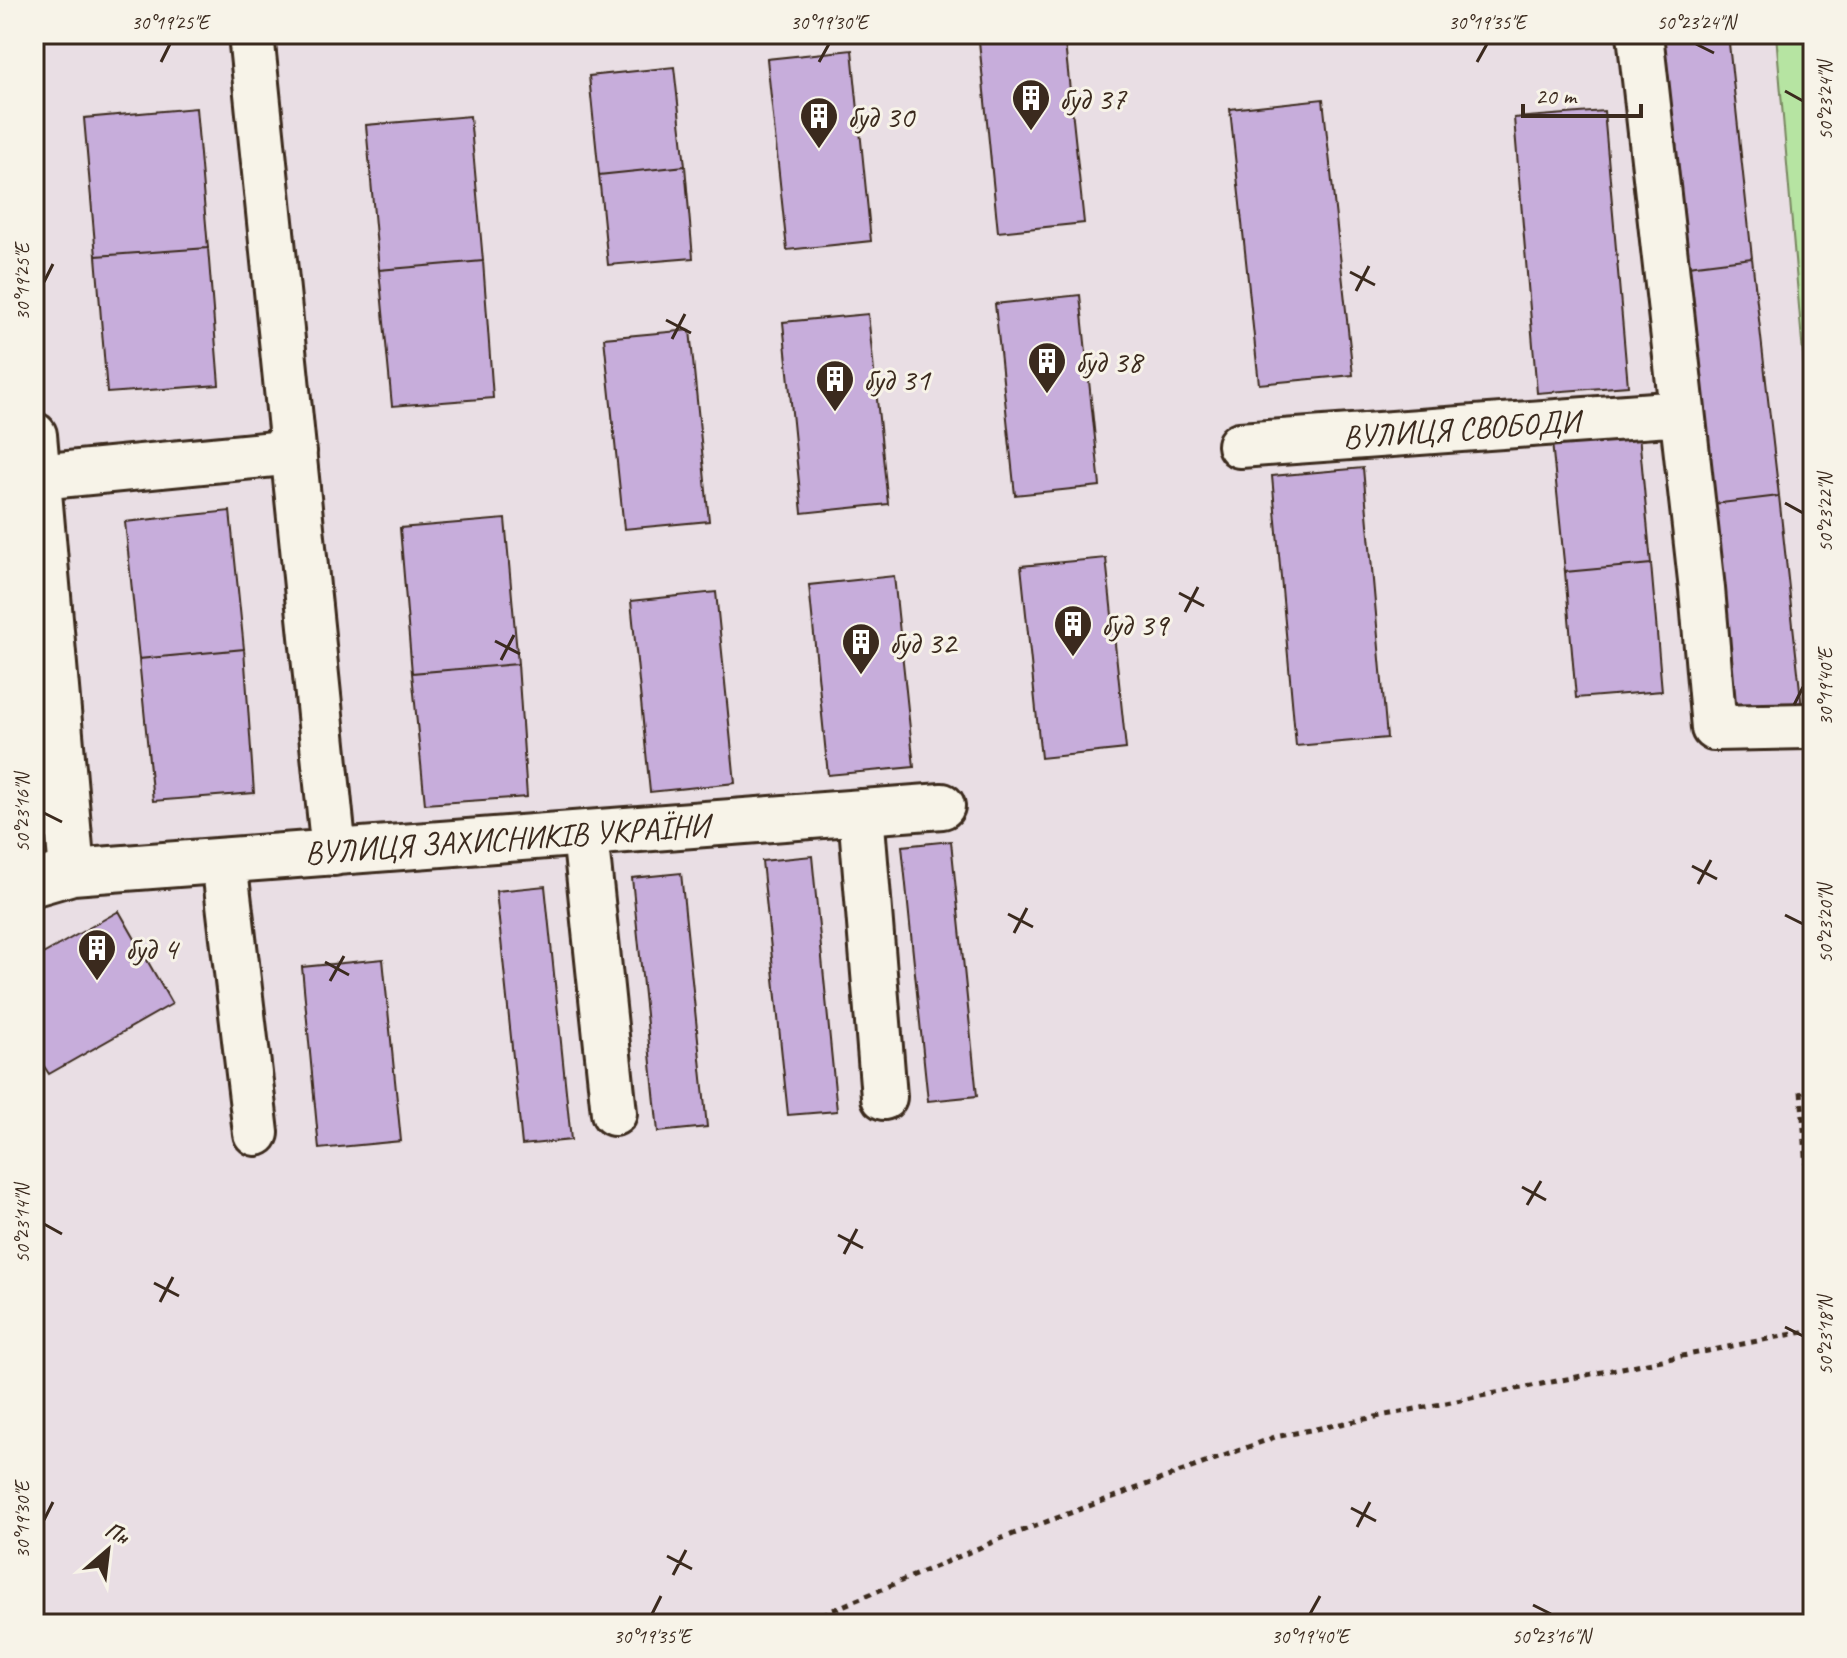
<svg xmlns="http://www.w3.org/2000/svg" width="1847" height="1658" font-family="Caveat,sans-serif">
  <rect width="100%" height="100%" fill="#e9dee4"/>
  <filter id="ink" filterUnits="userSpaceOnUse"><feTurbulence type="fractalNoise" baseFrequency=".0125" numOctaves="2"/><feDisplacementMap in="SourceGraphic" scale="16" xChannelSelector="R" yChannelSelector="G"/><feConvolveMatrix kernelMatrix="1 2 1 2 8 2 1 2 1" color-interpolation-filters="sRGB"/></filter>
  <g filter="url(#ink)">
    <path fill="#b6e4a2" stroke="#788760" stroke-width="2" d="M1776,34H1813V473Z"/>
    <path fill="#c7addb" stroke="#3b2a1e" stroke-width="2" d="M1049,34H1064L1084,223L998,232L979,41Z
      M1705,34H1728L1752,258L1688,266L1664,38Z
      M852,50L871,241L787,250L767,59Z
      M674,67L685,166L599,175L589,76Z
      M1323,99L1353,375L1259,384L1230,109Z
      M196,108L208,248L96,256L84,118Z
      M1604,111L1628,386L1537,393L1514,118Z
      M470,116L483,261L379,270L366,125Z
      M685,166L693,258L608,265L599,175Z
      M208,248L219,385L107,393L96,256Z
      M1752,258L1779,496L1713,504L1688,266Z
      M483,261L493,398L392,406L379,270Z
      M1080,295L1100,486L1015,495L995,304Z
      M868,314L888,504L802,513L783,322Z
      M690,330L709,521L624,529L604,338Z
      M1639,434L1651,564L1565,572L1552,442Z
      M1363,468L1387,738L1296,746L1272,476Z
      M1779,496L1803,718L1737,726L1713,504Z
      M230,511L244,649L139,659L125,522Z
      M505,519L518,664L412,673L400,528Z
      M1106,558L1126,749L1041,758L1021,566Z
      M1651,564L1662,691L1576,698L1565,572Z
      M894,576L914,767L828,775L809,585Z
      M716,592L735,783L650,792L631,601Z
      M244,649L254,793L153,801L139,659Z
      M518,664L527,797L425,804L412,673Z
      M951,841L977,1096L928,1101L902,846Z
      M812,856L837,1111L788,1115L762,861Z
      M681,873L707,1127L658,1132L632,878Z
      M545,886L571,1140L522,1145L496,891Z
      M119,911L172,1004L49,1074L34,1051V959Z
      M383,959L401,1141L319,1149L302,967Z"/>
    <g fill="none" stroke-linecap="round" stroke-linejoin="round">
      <defs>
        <path id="minor" d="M1640,34L1702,589L1714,728L1807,726
          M252,44L334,853
          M34,435L72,872L34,883
          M1240,445L1682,413
          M38,477L294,452
          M861,812L884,1097
          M585,834L614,1113
          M224,861L256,1133
          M72,872L942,806"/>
      </defs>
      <use href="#minor" stroke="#3b2a1e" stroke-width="50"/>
      <path stroke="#3b2a1e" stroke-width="5" stroke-dasharray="6 6" stroke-linecap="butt" d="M1801,1091L1813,1245
        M800,1624L1000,1539L1275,1437L1813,1330"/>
      <use href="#minor" stroke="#f7f3e8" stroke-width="44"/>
    </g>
  </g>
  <path fill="none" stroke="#3b2a1e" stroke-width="3" d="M1696,44L1714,53M161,62L170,44M819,62L829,44M1477,62L1487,44M1785,91L1803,101M1350,272L1375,285M44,282L53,264M1356,291L1369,266M666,320L691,333M672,339L685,314M1785,503L1803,513M1179,593L1204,606M1185,612L1198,587M495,641L520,654M501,660L514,635M1794,705L1803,687M44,813L62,822M1692,866L1717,879M1698,884L1711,860M1008,914L1033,927M1785,915L1803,924M1014,933L1027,908M325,962L349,975M330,981L344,956M1522,1187L1546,1200M1527,1205L1541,1181M44,1224L62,1234M838,1235L863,1248M844,1254L857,1229M154,1283L179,1296M160,1302L173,1277M1785,1327L1803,1336M1351,1508L1376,1521M44,1520L53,1502M1357,1527L1370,1502M667,1556L692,1569M673,1575L686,1550M1533,1605L1551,1614M652,1614L661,1596M1310,1614L1320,1596"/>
  <defs>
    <symbol id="building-pin" viewBox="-11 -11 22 30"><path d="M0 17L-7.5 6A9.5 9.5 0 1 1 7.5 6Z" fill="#3b2a1e" stroke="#f7f3e8"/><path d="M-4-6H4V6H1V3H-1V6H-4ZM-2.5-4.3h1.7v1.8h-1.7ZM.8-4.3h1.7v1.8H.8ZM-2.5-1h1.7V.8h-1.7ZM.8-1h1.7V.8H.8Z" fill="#fff"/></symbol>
  </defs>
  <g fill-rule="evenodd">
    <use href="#building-pin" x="1009" y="76" width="44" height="60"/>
    <use href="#building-pin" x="797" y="94" width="44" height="60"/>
    <use href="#building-pin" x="1025" y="339" width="44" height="60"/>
    <use href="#building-pin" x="813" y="357" width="44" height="60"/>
    <use href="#building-pin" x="1051" y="602" width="44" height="60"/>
    <use href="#building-pin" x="839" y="620" width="44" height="60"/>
    <use href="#building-pin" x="75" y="926" width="44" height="60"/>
  </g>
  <g text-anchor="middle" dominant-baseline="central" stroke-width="6" stroke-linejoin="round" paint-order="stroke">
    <g font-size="32" fill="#3b2a1e" stroke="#f7f3e8" text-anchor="start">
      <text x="1059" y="98">буд 37</text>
      <text x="847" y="116">буд 30</text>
      <text x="1075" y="361">буд 38</text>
      <text x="863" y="379">буд 31</text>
      <text x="1101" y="624">буд 39</text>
      <text x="889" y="642">буд 32</text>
      <text x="125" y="948">буд 4</text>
    </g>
    <g font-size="32" fill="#3b2a1e" stroke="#f7f3e8">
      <text transform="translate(1461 429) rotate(-4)">ВУЛИЦЯ СВОБОДИ</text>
      <text transform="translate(507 839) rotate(-4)">ВУЛИЦЯ ЗАХИСНИКІВ УКРАЇНИ</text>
    </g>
  </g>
  <rect width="1847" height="1658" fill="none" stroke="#f7f3e8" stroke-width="88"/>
  <g transform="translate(108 1550) rotate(28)" stroke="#f7f3e8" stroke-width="6" paint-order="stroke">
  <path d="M0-6L14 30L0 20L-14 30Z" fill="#3b2a1e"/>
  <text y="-12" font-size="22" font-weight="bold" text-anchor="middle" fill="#3b2a1e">Пн</text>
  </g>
  <path d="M1523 104v12h118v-12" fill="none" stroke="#3b2a1e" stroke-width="4"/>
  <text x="1535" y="104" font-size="24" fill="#3b2a1e" stroke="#f7f3e8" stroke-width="6" paint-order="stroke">20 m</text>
  <rect x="44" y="44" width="1759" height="1570" fill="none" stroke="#3b2a1e" stroke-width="3"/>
  <g font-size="20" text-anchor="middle" fill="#3b2a1e">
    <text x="170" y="29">30°19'25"E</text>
    <text x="829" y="29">30°19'30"E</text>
    <text x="1487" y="29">30°19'35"E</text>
    <text x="1696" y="29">50°23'24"N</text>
    <text transform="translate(1825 101) rotate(-90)" y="7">50°23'24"N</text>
    <text transform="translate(22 282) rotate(-90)" y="7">30°19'25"E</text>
    <text transform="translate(1825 513) rotate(-90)" y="7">50°23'22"N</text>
    <text transform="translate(1825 687) rotate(-90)" y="7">30°19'40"E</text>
    <text transform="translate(22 813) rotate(-90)" y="7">50°23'16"N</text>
    <text transform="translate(1825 924) rotate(-90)" y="7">50°23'20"N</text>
    <text transform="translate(22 1224) rotate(-90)" y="7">50°23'14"N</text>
    <text transform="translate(1825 1336) rotate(-90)" y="7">50°23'18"N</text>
    <text transform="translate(22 1520) rotate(-90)" y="7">30°19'30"E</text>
    <text x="652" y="1643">30°19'35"E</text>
    <text x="1310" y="1643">30°19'40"E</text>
    <text x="1551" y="1643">50°23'16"N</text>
  </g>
</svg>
